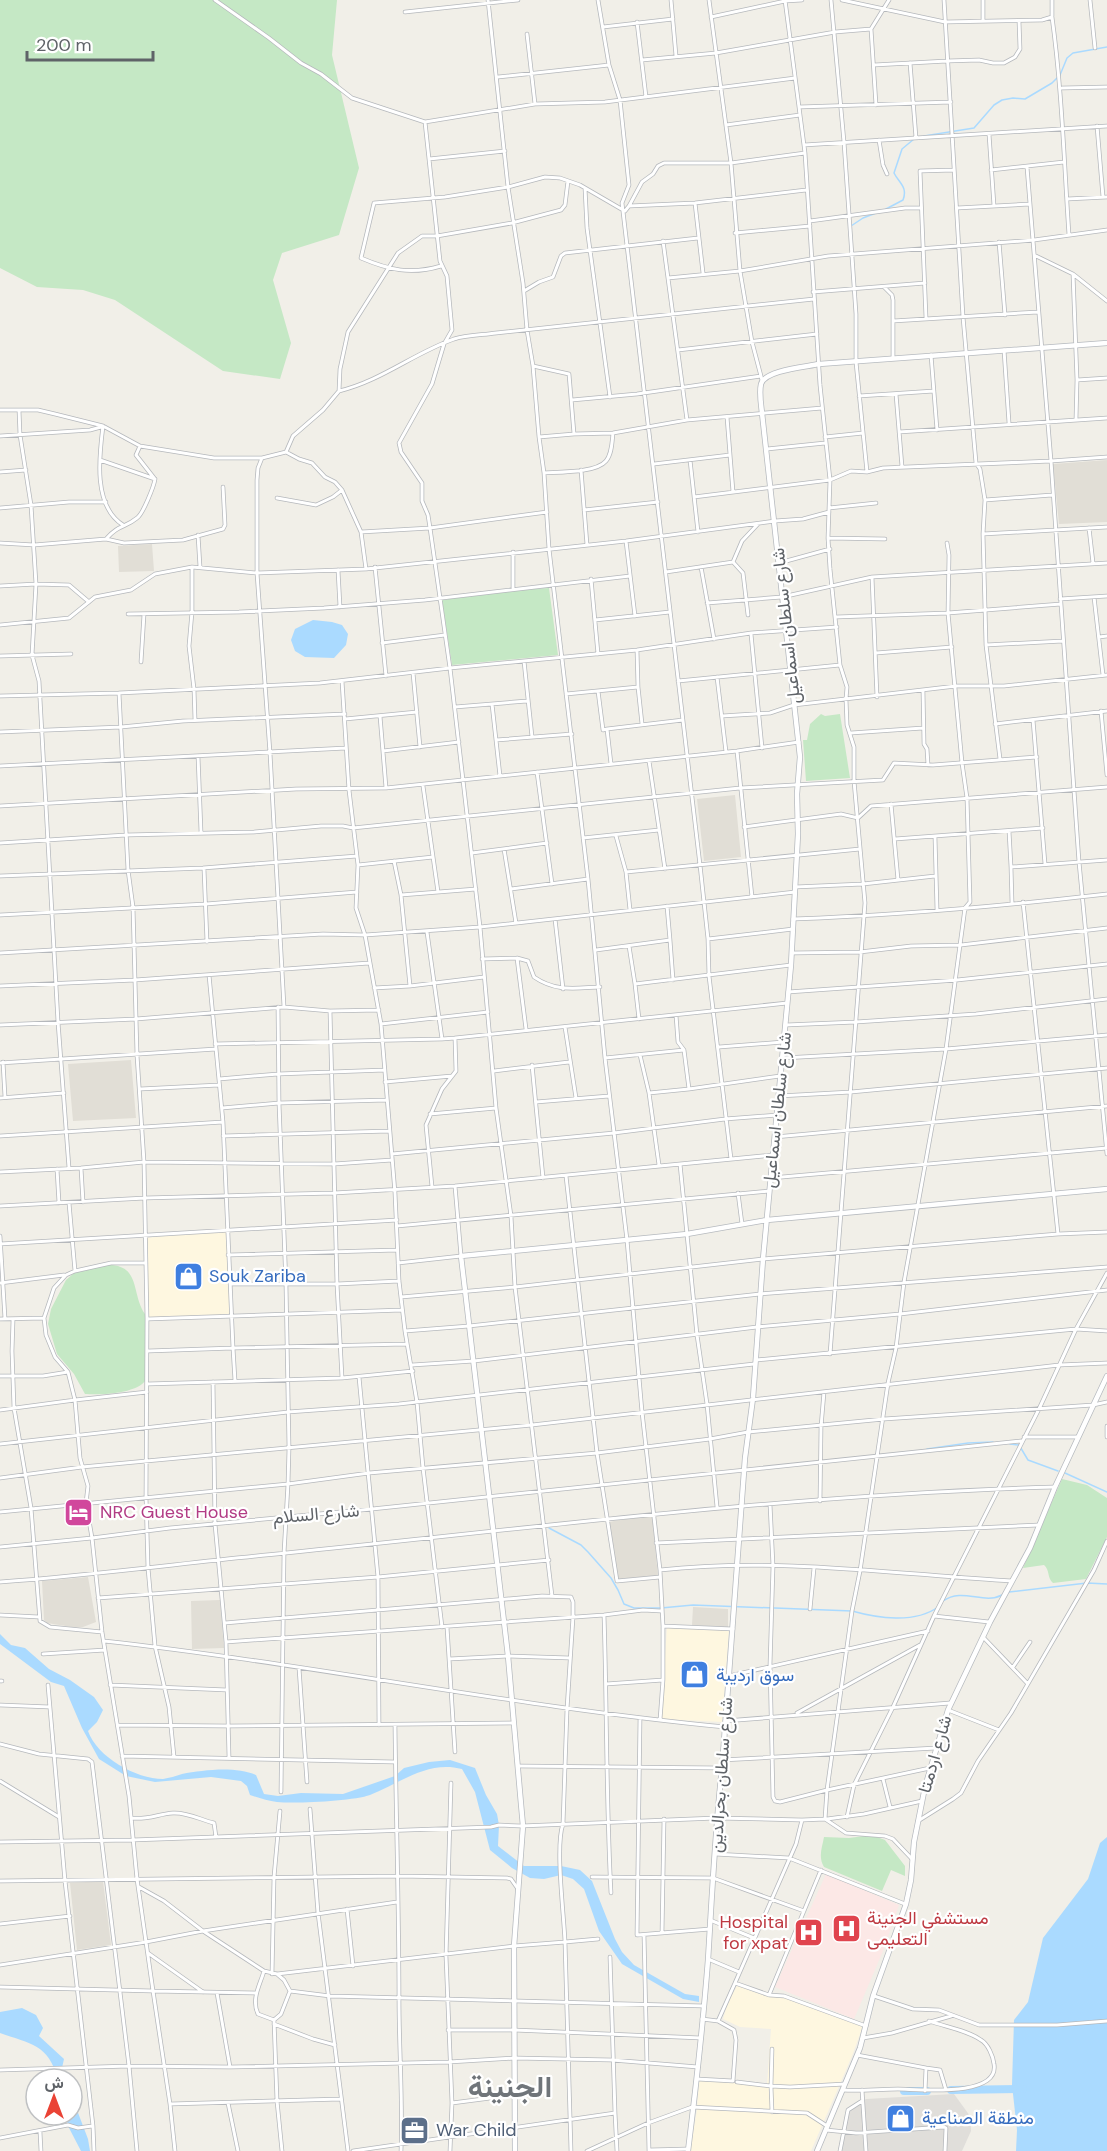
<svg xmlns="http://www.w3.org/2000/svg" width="1107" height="2151" font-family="'DM Sans',Vazirmatn,sans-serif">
  <rect width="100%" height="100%" fill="#f1efe8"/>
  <path fill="#fef7e0" d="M226,1230L230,1315L149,1317L146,1238Z
    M667,1627L729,1630L722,1722L661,1719Z
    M737,1986L766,1996L785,1998L863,2026L852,2056L811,2151H690L697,2110L699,2081L767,2085L771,2029L740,2027L723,2019L728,2002Z"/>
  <path fill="#e0deda" d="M954,2094L970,2116L971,2131L962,2151H838L849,2111L866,2099Z"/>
  <path fill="#e1ded6" d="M1107,460V522L1059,524L1053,464Z
    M152,544L154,571L119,572L118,546Z
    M735,795L741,857L704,861L697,799Z
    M131,1060L136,1118L73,1121L68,1064Z
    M652,1514L658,1576L618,1579L609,1522Z
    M88,1577L96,1622L83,1627H72L47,1623L44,1620L42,1581Z
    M220,1600L224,1648L192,1649L191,1601Z
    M693,1607L728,1609V1627L692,1625Z
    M103,1881L111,1945L77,1950L70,1883Z"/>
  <path fill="#fce8e6" d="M826,1874L899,1905L883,1951L854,2019L775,1987Z"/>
  <path fill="#c5e8c5" d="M0,0H337L332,55L359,168L339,235L282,253L273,280L291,343L280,379L223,371L115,300L83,290L37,287L0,268Z
    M549,588L558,655L452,665L442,600L510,590Z
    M821,714L825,716L840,714L850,778L806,781L803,740H807L810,724Z
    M107,1265C141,1264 131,1294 145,1314L146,1380C136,1394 101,1395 85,1394L74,1374L57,1354L48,1324L51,1309L66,1280L74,1273Z
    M1062,1479L1087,1485L1107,1498V1537L1086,1579L1053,1583C1047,1578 1050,1570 1044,1565L1023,1568Z
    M872,1835L885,1840L905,1866V1876L891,1870L882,1891L824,1867C818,1857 822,1848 824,1837L849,1838Z"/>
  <path fill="#aadaff" d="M313,620L332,622L342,625L348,634L346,645L334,658L305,657L295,651L291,640L295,629Z
    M0,1634L11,1645L25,1648L49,1669L70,1680L94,1697L103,1710L97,1722L88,1731C97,1757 136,1779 163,1779C169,1778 176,1776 182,1774C204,1770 235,1766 256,1775L264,1794L278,1796L301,1793L343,1794L395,1776L404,1768L429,1762L450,1760L475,1768L486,1795L497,1814L499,1825L498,1846L524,1866H561L580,1870L592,1881L615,1939L622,1952L634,1965L685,1994L699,1996V2002L683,1999L622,1964L599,1931L584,1889L573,1879L561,1875L544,1879L530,1878L512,1868L490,1850L475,1792L462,1769C427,1760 401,1783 370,1795C354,1801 295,1804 277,1802C268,1801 259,1798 250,1795L247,1786L241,1781L211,1777L155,1782L126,1776L99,1759L82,1728L64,1686L51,1682L0,1644Z
    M1107,1837V2151H1016L1017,2130L1012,2085L1014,2020L1028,2002L1043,1938L1088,1879L1100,1843Z
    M22,2008L36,2015L43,2028L39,2036L64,2059L62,2068L66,2079H58C48,2044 31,2044 0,2033V2012Z
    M72,2097L88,2139L90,2151H81L68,2126L66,2115H72Z"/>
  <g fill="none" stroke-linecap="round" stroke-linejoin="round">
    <path stroke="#aadaff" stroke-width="1.5" d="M924,136L974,128L994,105L1002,100L1013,98L1025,99L1052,83L1060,75L1067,58L1073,53L1107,47
      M886,209L903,200C908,187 899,183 894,173L902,149L914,139
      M851,226L863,218L876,213
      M1010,1444L1019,1445L1028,1460L1058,1471
      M927,1449L968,1443L993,1442
      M1065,1473L1107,1492
      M549,1528L581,1545L588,1552L611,1578L618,1590L624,1604L634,1608H661L693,1605L852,1611C877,1618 915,1624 938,1607
      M1009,1592L1087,1583L1107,1584
      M943,1601C963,1587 983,1605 1002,1595"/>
    <path stroke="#aadaff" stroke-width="8" d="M951,2090L1023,2089
      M904,2091H927"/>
    <defs>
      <path id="street" d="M215,0L269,38L301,63L321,74L352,98L425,122L535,104L605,102L795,78
        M488,0L508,187L523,283L527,330L533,366L539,437L544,473L549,549L588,879L605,1058L627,1240L642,1412L660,1570L663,1626V1680L606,1684
        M598,0L609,65L620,100L629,185L622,203L700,865L708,939L709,976L731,1159
        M671,0L676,56
        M709,0L731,163L740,271L752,342L762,380
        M785,0L805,153L820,385L830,480L828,538L830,569L840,665L847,687L846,699L847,725L854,747V781L865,903L830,1354
        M831,0L844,142L856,314V362L867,472
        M842,0L945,22L1042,20L1052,17C1062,89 1064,162 1069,235
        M944,0L963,317L976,463L980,469L985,500L983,534L986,645L1000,759
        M983,0V20
        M1052,0V16
        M1090,0L1095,48
        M405,12L518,0
        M711,17L785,1L802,0
        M637,22L646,97
        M603,27L673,19
        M527,34L535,104
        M642,60L716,53L835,32L871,29
        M910,63L916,138
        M874,65L947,61L979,60L993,63H1004L1015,57L1020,49L1019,21
        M498,77L609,65
        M1062,88L1107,87
        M876,105L871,29L889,0
        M799,107L951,102
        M425,122L440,261L447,276L452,330L444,344L432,384L399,443L401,452L422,483V501L428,515L430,528L450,668L480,927L496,1108L511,1216L515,1287L552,1596
        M726,125L800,115
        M1097,126L1103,197
        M989,134L994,206
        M879,140L883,165L887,174
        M804,145L1107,126
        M429,159L505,151
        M1027,167L1051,461L1079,862L1107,1154
        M991,170L1064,162
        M585,188L587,228L610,397
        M1067,199L1107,197
        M695,203L703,273
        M629,206L642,182L653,174L658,166L664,163H731L805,153
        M957,208L1030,204
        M625,211L629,206L695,203L806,190
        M810,221L905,208H921
        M735,233L810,226
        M663,241L687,420
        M999,242L1005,315
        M1036,256L1073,274L1107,301
        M441,266C411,275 389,270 361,258L374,203L445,197L508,187L545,177L560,178L580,185L623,210
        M1073,274L1077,380L1076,419
        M668,278L740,271L828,256L1034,240L1107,230
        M884,287L892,295L893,300V357
        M524,291L539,282L553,277L561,256L565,253L698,238
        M813,292L925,283
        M926,318L920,171L954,170
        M893,321L1038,312
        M678,350L817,334
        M1004,350L1009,423
        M931,355L937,430
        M533,366L569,374L574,434L539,437
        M1077,380L1107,378
        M339,391C381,381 414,353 454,339C467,335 483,335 496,333L814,299
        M896,394L902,467
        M859,396L934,391
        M572,400L637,394L761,376
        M0,410H38L55,414L103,426L140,446L214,458H262L286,452L299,459L312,463L325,477L335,482L342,490L361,532L366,569
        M19,410L20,435L31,505L36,584L32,655L39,681L58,1022L69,1168
        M727,417L733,492
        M103,426C99,457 93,506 123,525
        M899,432L1107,418
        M574,434L613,433L687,420L822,408
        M0,436L90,430L101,427
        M825,437L863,433
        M140,446L136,455L154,478
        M767,449L825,443
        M286,452L293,436L323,410L339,391L340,369L348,332L398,253L422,236H437L512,223L561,210L565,205L568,181
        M262,458L258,468L257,480V573L270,753L284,1007
        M100,460L155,479
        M690,460L698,532
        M654,464L730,455
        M581,470L587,545
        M0,472L26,470
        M544,473C559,472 596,473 606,461C612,454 612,442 613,433
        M694,497L830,480L851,471L867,472L883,468L1051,461L1107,457
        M277,498L316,505L333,497L342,490
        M985,500L1052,495
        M0,508L69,502H106
        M829,508L876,503
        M584,510L658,502
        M1089,528L1093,563
        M361,532L430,528L547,512
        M983,534L1107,527
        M198,535L200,567
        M828,538L885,539
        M106,539L124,543L183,540L223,529L225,525L223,487
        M626,541L635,616
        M0,543L34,545L106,539C119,524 125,528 137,518C143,514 154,486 155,479
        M513,552V588
        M779,563L830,549
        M192,567V612L189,646L194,689L195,720
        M375,567L386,676
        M701,567L714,639
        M338,570L340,607
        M666,572L733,562
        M872,577L877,697
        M591,579L598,654
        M0,586L36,584L69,585L89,602
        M1094,597L1103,675
        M1060,599L1107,596
        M707,603L782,597L872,577L1107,563
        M128,614L239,612L324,608L425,600L630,576
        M748,615L743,573L733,562L742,541L758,524
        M836,617L948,613L1061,604
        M595,620L670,612
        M0,625L69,618L95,597L131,590L155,574L192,567L257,573L366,569L626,541L775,521L803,519L829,512
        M751,634L762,748
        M1099,637L1107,636
        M382,643L445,635
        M986,645L1063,641
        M637,650L638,687L642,724
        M876,653L952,647
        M0,656L71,654
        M524,661L532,737
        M141,662L144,614
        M413,673L420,747
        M717,677L726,752
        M342,681L349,790L358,865L356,908L365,935L381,1024L395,1193L399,1281L405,1331L417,1402L423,1468L442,1627
        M678,681L840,665
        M598,691L603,730L607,729L611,764
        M923,691L924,744L927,749L928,765
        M119,693L128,870L133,907L137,1055L144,1162L147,1319L146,1496L148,1568L155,1646L169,1707L174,1757
        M566,694L638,687
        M0,696L119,693L320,683L450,668L637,650L751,633L837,627
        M492,704L500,776
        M455,707L527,701
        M1101,711L1107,775
        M380,716L386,788
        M722,716L770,713L794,705L956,686H1004L1107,675
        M345,719L417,712
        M1033,720L1045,864
        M995,724L1107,711
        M607,729L683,720
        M0,732L121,727L183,721L345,714
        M851,733L923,728
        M496,740L572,734
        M383,751L459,742
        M737,751L752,897
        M198,756L201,832
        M649,761L665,869
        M0,766L346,748
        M537,772L552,884
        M423,786L438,892
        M891,804L898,880
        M0,806L296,789L386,788L737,751L799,742
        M744,827L841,814L858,818L871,806L1107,787
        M1009,831L1011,867
        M616,836L626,872L630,910
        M935,837L937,910
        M583,838L659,830
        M895,839L1043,828
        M0,843L126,835L254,832L321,826H343L353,828L740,788L883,780L894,763L933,765L1037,757
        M504,849L516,923
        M472,853L547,843
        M394,861L401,895L410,986
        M358,865L433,857
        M204,869L207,942
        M626,872L860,849
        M0,876L203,868L357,856
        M795,887L863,884L935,876
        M511,889L588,879
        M401,895L476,889
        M1023,902L1058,1234
        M1012,903L1011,867L1107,860
        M0,915L206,904L357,892
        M555,919L563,989
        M793,919C898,915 1003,906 1107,894
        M427,932L442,1039L455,1038L456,1071L442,1089L426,1125L432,1187
        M708,939L793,929
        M670,940L673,980
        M629,946L635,984
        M596,950L670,940L667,906
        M0,953L323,934L365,935L480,927L795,892
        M792,953L860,952L911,946L961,945L1107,928
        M517,958L526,1029
        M482,959L517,958L528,961L534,977C556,992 574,988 600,987
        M209,975L223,1122L233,1348L406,1344
        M0,986L135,980L369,963
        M374,988L410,986L484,977
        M788,992L957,980L1107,964
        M278,1007L279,1103L286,1285L289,1448L288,1484L284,1553L281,1792
        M330,1011L337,1284L342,1378
        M639,1019L635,984L791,965
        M381,1024L488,1012
        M0,1025L136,1019L284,1007L330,1011L379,1010
        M786,1025L856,1022L976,1014L1107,999
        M565,1027L576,1098
        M455,1038L787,1003
        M215,1044L442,1039
        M719,1047L783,1042
        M640,1055L649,1093
        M605,1058L684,1050
        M783,1058L946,1049L1107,1035
        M3,1062L5,1097
        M0,1063L216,1049
        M532,1065L543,1178
        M494,1071L569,1062
        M219,1079L278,1074L385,1070
        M385,1082L452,1076
        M140,1089L219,1085
        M689,1089L780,1076
        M779,1096L851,1092L1107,1068
        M0,1098L64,1093
        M536,1102L609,1096
        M222,1108L279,1103L387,1100
        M430,1114L496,1108
        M0,1136L223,1122
        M223,1136L389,1131
        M775,1137L1107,1106
        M392,1154L614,1133L725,1119L777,1115
        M680,1164L697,1335L707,1404L717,1507
        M659,1165L649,1093L689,1089L684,1050L678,1042L676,1015
        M81,1168L83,1202
        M57,1169L59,1203
        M0,1172L81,1168L144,1162L334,1164L392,1160
        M566,1176L597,1453L617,1581L660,1577
        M771,1178L1107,1148
        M738,1193L742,1224
        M69,1203L75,1271
        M0,1206L145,1198L334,1193L455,1186L773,1155
        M397,1226L769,1191
        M0,1236L5,1319
        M0,1244C132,1236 264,1227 397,1220
        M228,1255L397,1250
        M398,1263L461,1256L455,1186
        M0,1283L64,1275
        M230,1284H337L399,1281
        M401,1297L515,1287L763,1259L1058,1234L1107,1232
        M0,1319L44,1318
        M147,1319L402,1310
        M13,1320L12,1351L14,1408L31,1508L40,1621L50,1627L102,1632
        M405,1331L469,1326L760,1294L1107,1267
        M148,1351L233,1348L235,1381
        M756,1360L1076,1329L1107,1331
        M412,1365L474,1361L757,1327L900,1314L1107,1290
        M0,1376H43L68,1372
        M359,1377L378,1577L379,1725
        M213,1382L215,1524L226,1642L229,1757
        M147,1384L342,1378L413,1371
        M147,1392L75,1400L80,1458L88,1486L86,1503L92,1538L102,1632L129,1796L137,1879L153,1991L256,1993
        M0,1410L75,1400L68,1372L55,1357L46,1335L44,1318L54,1288L66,1275L75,1271L111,1263H146
        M1107,1426V1437
        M1024,1437H1078
        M0,1444L288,1412L399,1404L754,1364
        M0,1478L82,1467L532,1425L1059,1365L1107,1363
        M820,1501L821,1427L824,1392
        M0,1512L288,1484L369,1473L597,1453L710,1439L748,1432L884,1419L1093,1405L1107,1402
        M656,1543L1039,1525
        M0,1547L92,1538L170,1528L372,1509L1021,1441
        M660,1570C777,1557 895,1574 1012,1581
        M0,1582C96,1575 191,1562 286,1553C542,1527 797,1494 1055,1487
        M98,1598L378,1577L549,1560
        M810,1609L814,1568
        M0,1615L39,1617
        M604,1615C607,1708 606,1800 611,1893
        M934,1616L989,1622
        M225,1623L542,1596L571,1597L573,1602V1617L567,1709L563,1824C555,1846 564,1915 565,1942L598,1939
        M663,1626L733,1629
        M447,1627L455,1752
        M983,1637L1027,1683
        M104,1641C311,1664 516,1707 725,1727
        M226,1642L604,1615L643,1610L661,1611
        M43,1654L105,1650
        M449,1659L508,1656L570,1658
        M1013,1667L1030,1642
        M299,1668L307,1782
        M729,1676L928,1631
        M0,1681H2
        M48,1685L65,1881L93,2126L94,2151
        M110,1685L227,1690
        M0,1705L50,1707
        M948,1710L999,1730
        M797,1713L920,1645
        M640,1718L637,1935L710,1929
        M660,1720L663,1680
        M725,1721L950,1703
        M118,1725L228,1726L513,1723
        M395,1725C396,1817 399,1908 399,2000C399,2050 403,2101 401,2151
        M0,1744L39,1754L88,1759L92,1762L129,2066L137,2151
        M122,1756L395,1762
        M722,1760L936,1748
        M518,1766L722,1768
        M930,1768L827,1790L852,1611L860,1571L888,1383L896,1348L904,1282L946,1049L965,908L970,902L967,798L962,763L948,613L949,555L947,543
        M883,1779L890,1807
        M0,1781L59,1817
        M310,1809L318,1913L348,2151
        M847,1817L854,1785L893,1707L934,1616L1039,1409L1076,1329L1107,1273
        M131,1818C148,1820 158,1814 173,1813C187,1812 201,1820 214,1823L216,1837
        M825,1819L846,1833L885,1836L893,1839L912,1859
        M827,1819L864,1814L922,1801
        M918,1821L953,1799L961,1793L978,1761L1011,1713L1094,1570L1107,1541
        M0,1842L132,1840L491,1827L499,1825L521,1826L716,1818L802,1820L825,1819L827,1790L780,1802L775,1801L773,1797L770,1665L773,1566L770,1504
        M715,1854L789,1858L905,1904
        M821,1870L769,1995L784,1996L866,2026
        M592,1877L713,1878L804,1911
        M0,1881L399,1876L507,1878L511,1879L518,1889
        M139,1887L164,1901L203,1931L264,1971L277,1974L514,1946L565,1942L571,2151
        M347,1909L353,1966
        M710,1920L754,1938
        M0,1924L70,1916
        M662,1933L664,1819
        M644,1935L649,2151
        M148,1953L203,1992
        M708,1959L739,1972
        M0,1965L146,1942L203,1931L397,1902
        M264,1971C260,1985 251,1999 258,2014L274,2020
        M272,1974L274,1877L280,1811
        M277,1974L284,1980L290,1991L330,1996L704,2006
        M735,1983L796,1844L802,1820
        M0,1987L153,1991L170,2104L175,2151
        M217,1993L230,2067
        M874,1996L913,2009L939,2010L979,2025H1057L1107,2021
        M702,2019L718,2021
        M274,2020L277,2101L282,2151
        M274,2020L281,2014L290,1991
        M274,2024L313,2039L335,2045
        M448,2030H514L701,2038
        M863,2038L892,2033L951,2016
        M857,2055L926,2068
        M0,2070L129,2066L230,2067L449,2062L515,2058L612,2060L698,2067
        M697,2079L733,2081L736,2040L734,2030L718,2021L735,1983L769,1995
        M737,2082L771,2086L772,2049
        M843,2090C862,2091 880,2089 898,2089C918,2089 1000,2098 994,2064C993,2056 988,2044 981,2040C967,2030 946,2027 929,2021
        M862,2090L866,2151
        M925,2091L926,2068L940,2070L946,2090
        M228,2103L238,2151
        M452,2103L514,2095
        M170,2104L341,2099
        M772,2112L771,2086L790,2087L845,2084
        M615,2113L617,2151
        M826,2130L856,2133L944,2127L946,2128L945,2151
        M40,2132L41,2151
        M0,2138L68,2125L78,2128L92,2126
        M649,2150L688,2149
        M353,2151L615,2113L610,1957
        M450,2151L452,2103L446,1956L451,1783
        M587,2151L648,2123L692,2107L807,2113L827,2126
        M840,2151L848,2110L862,2101"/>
      <path id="secondary" d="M515,2151L514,1946L523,1826L521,1804L508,1656L461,1256L687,1234L767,1220L1107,1189
        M688,2151C696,2087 703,2024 708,1960C712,1895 715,1831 722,1768L745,1458L753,1398L763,1259L791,965L798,834L797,794L800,757L762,413C761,404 759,393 761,384C765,370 806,367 819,364L1107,343
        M817,2151L860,2048L873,1996L906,1904L911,1880L914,1842L925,1787L948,1710L990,1622L1030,1548L1055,1487L1107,1376"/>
    </defs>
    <use href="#street" stroke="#b5b8bc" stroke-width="4.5"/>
    <use href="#secondary" stroke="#b6babf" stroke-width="6"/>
    <use href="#street" stroke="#fff" stroke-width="3"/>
    <use href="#secondary" stroke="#fff" stroke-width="4.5"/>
  </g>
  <defs>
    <symbol id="shop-square" viewBox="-11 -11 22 22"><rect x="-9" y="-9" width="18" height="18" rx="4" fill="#3f7fe0" stroke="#fff"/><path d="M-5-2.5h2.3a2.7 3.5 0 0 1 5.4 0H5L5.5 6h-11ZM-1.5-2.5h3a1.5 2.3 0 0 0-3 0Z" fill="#fff"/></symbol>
    <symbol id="hotel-square" viewBox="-11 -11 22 22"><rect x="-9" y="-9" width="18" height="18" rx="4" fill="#d1479c" stroke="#fff"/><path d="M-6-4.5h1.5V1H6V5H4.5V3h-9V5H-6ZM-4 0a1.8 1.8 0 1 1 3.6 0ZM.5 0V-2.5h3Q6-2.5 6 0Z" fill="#fff"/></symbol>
    <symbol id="hospital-square" viewBox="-11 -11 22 22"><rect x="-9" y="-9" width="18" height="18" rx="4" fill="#e0444e" stroke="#fff"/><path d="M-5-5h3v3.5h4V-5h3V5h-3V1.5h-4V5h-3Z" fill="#fff"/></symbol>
    <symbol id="office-square" viewBox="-11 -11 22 22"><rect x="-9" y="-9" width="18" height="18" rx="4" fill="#5c6f8a" stroke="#fff"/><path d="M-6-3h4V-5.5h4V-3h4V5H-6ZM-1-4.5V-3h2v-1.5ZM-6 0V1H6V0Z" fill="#fff"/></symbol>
  </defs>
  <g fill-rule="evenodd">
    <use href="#shop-square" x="172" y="1260" width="33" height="33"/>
    <use href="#hotel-square" x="62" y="1496" width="33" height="33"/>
    <use href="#shop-square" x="678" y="1658" width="33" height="33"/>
    <use href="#hospital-square" x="830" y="1912" width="33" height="33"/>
    <use href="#hospital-square" x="792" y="1916" width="33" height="33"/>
    <use href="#shop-square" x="884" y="2102" width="33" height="33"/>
    <use href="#office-square" x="398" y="2114" width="33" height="33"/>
  </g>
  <g text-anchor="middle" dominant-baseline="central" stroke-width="4.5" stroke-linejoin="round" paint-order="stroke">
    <g font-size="18" fill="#5f6368" stroke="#fff">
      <text transform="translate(786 626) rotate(-96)">شارع سلطان اسماعيل</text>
      <text transform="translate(777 1110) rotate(-84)">شارع سلطان اسماعيل</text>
      <text transform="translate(316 1514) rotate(-5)">شارع السلام</text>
      <text transform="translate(935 1754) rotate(-74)">شارع اردمتا</text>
      <text transform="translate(721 1775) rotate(-86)">شارع سلطان بحرالدين</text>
    </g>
    <g font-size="18" fill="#366cbe" stroke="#fff" text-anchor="start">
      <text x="209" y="1276">Souk Zariba</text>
      <text x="716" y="1675">سوق ارديبة</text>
      <text x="922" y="2118">منطقة الصناعية</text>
    </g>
    <g font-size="18" fill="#b23c85" stroke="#fff" text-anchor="start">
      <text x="100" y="1512">NRC Guest House</text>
    </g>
    <g font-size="18" fill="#be3a42" stroke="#fff" text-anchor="start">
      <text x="867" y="1918">مستشفي الجنينة<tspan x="867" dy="21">التعليمى</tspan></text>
      <text x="788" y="1922" text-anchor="end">Hospital<tspan x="788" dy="21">for xpat</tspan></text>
    </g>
    <g font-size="18" fill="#4e5e75" stroke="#fff" text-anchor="start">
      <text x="436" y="2130">War Child</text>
    </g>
    <g font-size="30" font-weight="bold" fill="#70757a" stroke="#fff">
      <text x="510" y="2086">الجنينة</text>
    </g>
  </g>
  <g transform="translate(54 2097)"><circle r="28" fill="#ffffff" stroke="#bfc1c3" stroke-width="1.5"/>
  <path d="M0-4.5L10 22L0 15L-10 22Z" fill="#ea4335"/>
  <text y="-9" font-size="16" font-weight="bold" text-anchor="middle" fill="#5f6368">ش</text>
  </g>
  <path d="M27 51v9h126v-9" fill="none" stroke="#5f6368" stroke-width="3"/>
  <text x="36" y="51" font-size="18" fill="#5f6368" stroke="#ffffff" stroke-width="4.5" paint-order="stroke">200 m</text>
</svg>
